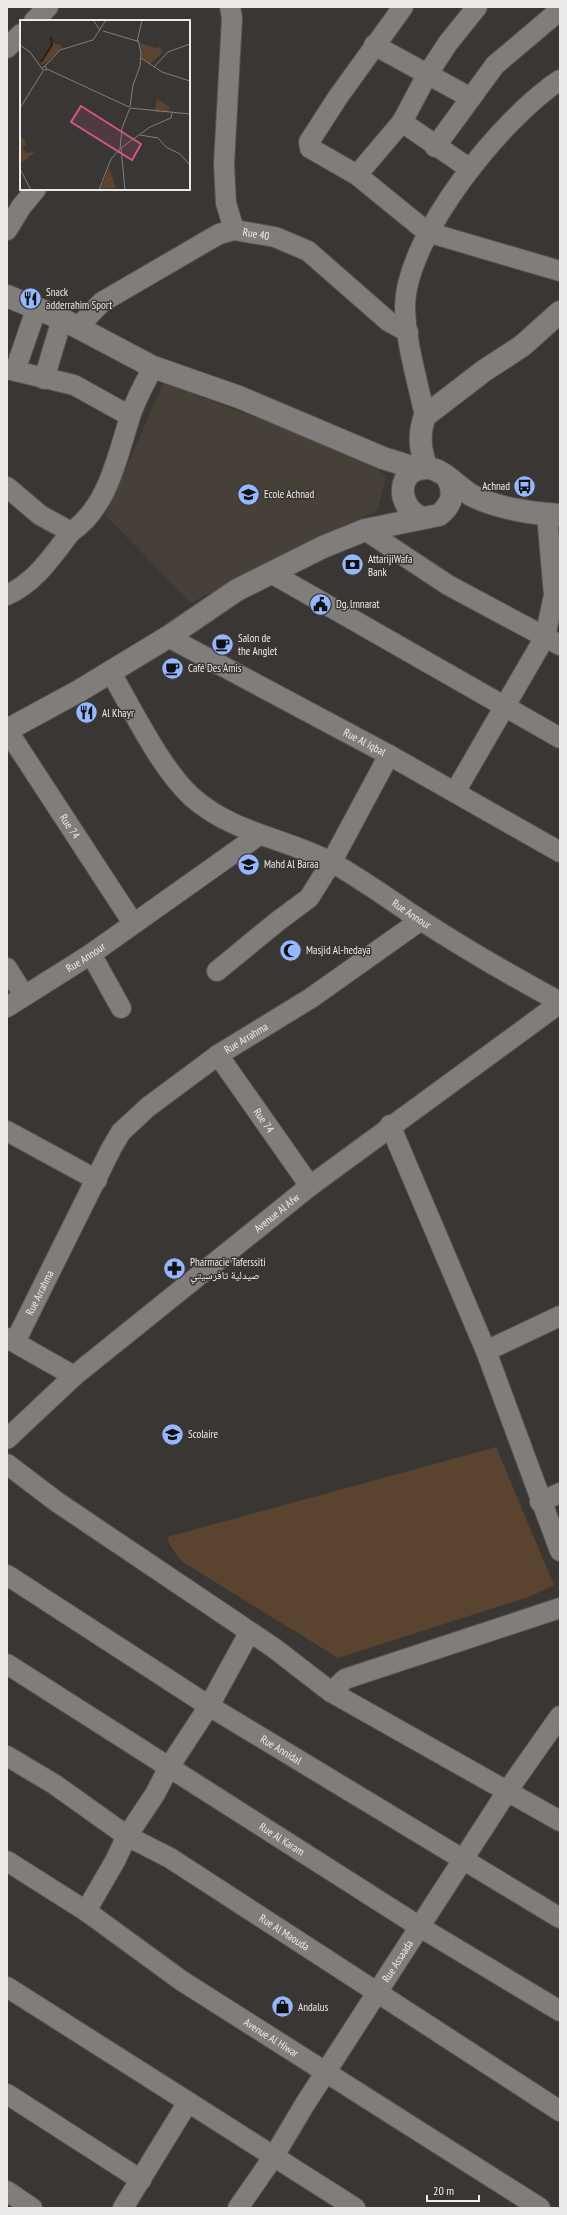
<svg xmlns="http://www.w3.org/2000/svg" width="567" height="2215" font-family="'PT Sans Narrow','Noto Naskh Arabic',sans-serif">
  <rect width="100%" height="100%" fill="#393633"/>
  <path fill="#474039" d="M164,382L372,463L386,477L377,511L264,565L191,603L105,515Z"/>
  <path fill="#5a442f" d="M496,1447L554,1585L531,1596L338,1658L181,1561L170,1545L167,1537Z"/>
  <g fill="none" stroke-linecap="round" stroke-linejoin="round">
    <defs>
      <g id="street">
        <path d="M230,7L232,18L224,164L226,203L234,230"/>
        <path d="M403,7L338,97L309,142L310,148L357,175L427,232L560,271"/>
        <path d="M34,21L48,7"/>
        <path d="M374,45L471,98"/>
        <path d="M7,48L21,34"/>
        <path d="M402,122L470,169"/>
        <path d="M435,147L495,65L560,10"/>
        <path d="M357,175L402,122L427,75L448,43L477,7"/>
        <path d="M7,230L21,207L36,189"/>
        <path id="s1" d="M78,327L102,302L219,234L234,230L275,237L308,251L388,321L408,332"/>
        <path d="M19,359L37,307"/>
        <path d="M7,369L74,385L130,416"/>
        <path d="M44,379L62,319"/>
        <path d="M425,416C418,383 405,340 405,306C406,236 503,117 560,80"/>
        <path d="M7,487L40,515L71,532C108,507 117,457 130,417C135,400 145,383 153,367"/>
        <path d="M365,530L448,585L560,645"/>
        <path d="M271,573L560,738"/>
        <path d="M7,595C36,582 52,556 71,532"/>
        <path id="s2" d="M168,637L389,755L560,852"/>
        <path id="s3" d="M110,671C132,709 161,769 192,797C232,833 285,838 331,862C362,879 390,900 419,919C465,949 512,976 560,1002"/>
        <path id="s4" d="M7,730L133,923"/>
        <path d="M455,792L545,637L554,595L547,515"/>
        <path d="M91,954L121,1008"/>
        <path d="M7,968L24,995"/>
        <path d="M217,971L278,921L309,898L331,863L389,755"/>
        <path id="s5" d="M7,1007L91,954L259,835"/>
        <path id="s6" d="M218,1055L310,1186"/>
        <path d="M390,1125L486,1351L560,1551"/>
        <path d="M7,1131L97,1180"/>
        <path d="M7,1338L74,1376"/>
        <path id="s7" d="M15,1342L111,1149L121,1132L148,1107L218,1055L311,998L421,920"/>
        <path d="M486,1351L560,1316"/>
        <path id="s8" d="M7,1439L74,1376L310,1186L560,1003"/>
        <path d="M7,1464L57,1502L274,1648L331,1692L560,1821"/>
        <path d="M540,1502L560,1493"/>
        <path id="s9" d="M7,1575L209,1706L560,1918"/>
        <path id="s10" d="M7,1664L420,1927L560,2011"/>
        <path d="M331,1692L345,1679L560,1608"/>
        <path id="s11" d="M7,1756L54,1784L127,1836L170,1858L560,2111"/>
        <path id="s12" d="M7,1861L86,1911L182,1981L540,2208"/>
        <path d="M86,1911L115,1861L127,1836L155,1794L169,1767L209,1706L249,1633"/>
        <path d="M7,1987L355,2208"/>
        <path d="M7,2094L141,2180"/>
        <path d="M7,2191L32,2208"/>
        <path d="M123,2208L188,2102"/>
        <path id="s13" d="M238,2208L274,2156L305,2104L508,1790L560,1716"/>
      </g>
      <path id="secondary" d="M7,296L62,319L153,367L239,397L383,458L418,469
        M427,468C420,450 418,435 425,416L485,370L522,346L560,312
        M423,518C395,508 396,468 427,468C443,468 459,489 473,496C497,508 533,514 560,515
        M7,730L79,691L168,637L237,590L323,547L365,530L439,515C452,505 455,493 448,479"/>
    </defs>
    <use href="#street" stroke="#555351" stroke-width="22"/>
    <use href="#secondary" stroke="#555351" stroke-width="24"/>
    <use href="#street" stroke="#817d7a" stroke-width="20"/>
    <use href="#secondary" stroke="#817d7a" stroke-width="22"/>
  </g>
  <defs>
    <symbol id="restaurant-disc" viewBox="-11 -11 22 22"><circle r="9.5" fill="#94b7fd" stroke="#393633"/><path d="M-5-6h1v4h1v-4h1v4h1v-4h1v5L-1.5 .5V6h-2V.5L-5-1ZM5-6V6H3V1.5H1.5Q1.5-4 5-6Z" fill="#111"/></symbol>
    <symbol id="bus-disc" viewBox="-11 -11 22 22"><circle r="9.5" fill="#94b7fd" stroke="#393633"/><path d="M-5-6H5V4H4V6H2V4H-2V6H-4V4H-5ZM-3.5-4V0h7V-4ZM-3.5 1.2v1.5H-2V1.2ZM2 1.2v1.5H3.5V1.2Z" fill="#111"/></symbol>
    <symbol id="school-disc" viewBox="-11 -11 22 22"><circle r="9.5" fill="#94b7fd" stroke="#393633"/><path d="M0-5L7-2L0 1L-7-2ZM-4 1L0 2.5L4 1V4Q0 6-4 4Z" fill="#111"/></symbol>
    <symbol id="bank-disc" viewBox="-11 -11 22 22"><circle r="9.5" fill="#94b7fd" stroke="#393633"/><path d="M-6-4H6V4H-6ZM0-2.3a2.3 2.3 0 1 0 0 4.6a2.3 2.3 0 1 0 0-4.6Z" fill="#111"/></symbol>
    <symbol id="civic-disc" viewBox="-11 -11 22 22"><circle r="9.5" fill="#94b7fd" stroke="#393633"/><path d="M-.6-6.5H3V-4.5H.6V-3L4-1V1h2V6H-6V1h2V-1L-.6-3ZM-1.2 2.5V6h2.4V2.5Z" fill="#111"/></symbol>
    <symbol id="cafe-disc" viewBox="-11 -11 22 22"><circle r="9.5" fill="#94b7fd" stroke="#393633"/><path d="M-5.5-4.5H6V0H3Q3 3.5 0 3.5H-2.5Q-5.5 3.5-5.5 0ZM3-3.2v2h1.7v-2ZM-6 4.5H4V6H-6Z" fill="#111"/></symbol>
    <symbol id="mosque-disc" viewBox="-11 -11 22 22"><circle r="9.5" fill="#94b7fd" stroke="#393633"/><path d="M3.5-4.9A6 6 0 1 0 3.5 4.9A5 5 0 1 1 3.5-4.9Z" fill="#111"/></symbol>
    <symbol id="pharmacy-disc" viewBox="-11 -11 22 22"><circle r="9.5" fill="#94b7fd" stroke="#393633"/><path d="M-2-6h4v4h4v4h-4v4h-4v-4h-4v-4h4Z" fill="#111"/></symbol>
    <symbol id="shop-disc" viewBox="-11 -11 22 22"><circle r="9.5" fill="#94b7fd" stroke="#393633"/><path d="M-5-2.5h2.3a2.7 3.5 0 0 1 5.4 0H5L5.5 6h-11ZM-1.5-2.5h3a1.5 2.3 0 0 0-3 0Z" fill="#111"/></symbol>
  </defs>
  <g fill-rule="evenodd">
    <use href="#restaurant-disc" x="18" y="286" width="25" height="25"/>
    <use href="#bus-disc" x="512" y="474" width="25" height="25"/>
    <use href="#school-disc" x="236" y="482" width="25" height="25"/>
    <use href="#bank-disc" x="340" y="552" width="25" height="25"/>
    <use href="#civic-disc" x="308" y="592" width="25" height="25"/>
    <use href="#cafe-disc" x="210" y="632" width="25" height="25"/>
    <use href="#cafe-disc" x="160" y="656" width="25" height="25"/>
    <use href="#restaurant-disc" x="74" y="700" width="25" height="25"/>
    <use href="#school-disc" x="236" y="852" width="25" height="25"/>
    <use href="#mosque-disc" x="278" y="938" width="25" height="25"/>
    <use href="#pharmacy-disc" x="162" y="1256" width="25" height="25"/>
    <use href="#school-disc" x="160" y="1422" width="25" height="25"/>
    <use href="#shop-disc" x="270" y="1994" width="25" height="25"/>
  </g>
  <g text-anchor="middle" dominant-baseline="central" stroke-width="3" stroke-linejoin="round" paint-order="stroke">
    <g font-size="11" fill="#edebe9" stroke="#393633">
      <text stroke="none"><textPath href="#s1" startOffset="208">Rue 40</textPath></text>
      <text stroke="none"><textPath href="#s2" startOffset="223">Rue Al Iqbal</textPath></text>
      <text stroke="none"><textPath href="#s4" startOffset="115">Rue 74</textPath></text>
      <text stroke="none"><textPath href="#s3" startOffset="401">Rue Annour</textPath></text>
      <text stroke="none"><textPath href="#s5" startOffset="93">Rue Annour</textPath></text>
      <text stroke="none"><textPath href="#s7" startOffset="392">Rue Arrahma</textPath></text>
      <text stroke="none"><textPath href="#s6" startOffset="80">Rue 74</textPath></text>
      <text stroke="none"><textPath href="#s8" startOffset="352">Avenue Al Afw</textPath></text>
      <text stroke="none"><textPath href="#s7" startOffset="55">Rue Arrahma</textPath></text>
      <text stroke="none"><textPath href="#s9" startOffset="325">Rue Annidal</textPath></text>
      <text stroke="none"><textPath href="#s10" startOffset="326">Rue Al Karam</textPath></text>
      <text stroke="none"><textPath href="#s11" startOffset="329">Rue Al Maouda</textPath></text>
      <text stroke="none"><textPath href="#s13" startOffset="294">Rue Assaada</textPath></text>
      <text stroke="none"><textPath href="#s12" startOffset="318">Avenue Al Hiwar</textPath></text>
    </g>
    <g font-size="11" fill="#edebe9" stroke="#393633" text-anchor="start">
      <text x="46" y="292">Snack<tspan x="46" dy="13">adderrahim Sport</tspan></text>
      <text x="510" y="486" text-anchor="end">Achnad</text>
      <text x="264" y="494">Ecole Achnad</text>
      <text x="368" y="559">AttarijiWafa<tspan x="368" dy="13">Bank</tspan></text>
      <text x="336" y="604">Dg. lmnarat</text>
      <text x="238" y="638">Salon de<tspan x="238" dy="13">the Anglet</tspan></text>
      <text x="188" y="668">Café Des Amis</text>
      <text x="102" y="713">Al Khayr</text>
      <text x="264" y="864">Mahd Al Baraa</text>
      <text x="306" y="950">Masjid Al-hedaya</text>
      <text x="190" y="1262">Pharmacie Taferssiti<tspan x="190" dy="13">صيدلية تافرسيتي</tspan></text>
      <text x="188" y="1434">Scolaire</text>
      <text x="298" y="2007">Andalus</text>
    </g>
  </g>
  <g transform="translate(20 20)">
    <rect width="170" height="170" fill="#393633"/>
    <path d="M33,23L41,25L42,28L23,45L20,42ZM0,116L5,120L6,126H2L6,133L15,132L0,144Z" fill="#5a442f"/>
    <path d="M120,23L136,28L141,27L142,33L130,44L122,39ZM89,147L96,168L81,169Z" fill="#5a442f"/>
    <path d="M137,79L150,87L148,92H135Z" fill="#5a442f"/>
    <path fill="none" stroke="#321d06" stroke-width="2" d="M21,42L32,25L31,17"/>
    <path fill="none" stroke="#817e7c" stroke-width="1" d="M73,0L80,10M83,11L117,21M117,22L122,0M0,25L10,32L23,50H27L25,46L22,48M121,38L142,52L170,61M25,46L40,30L73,20L86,0M134,47L148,32L170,24M27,49L109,87M110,87L113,65L120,46L121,33L118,20M0,88L23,51M110,88L170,94M120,115L138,118L146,127L160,134L170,145M101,128L130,107L151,98L152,93M101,128L105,170M0,149L11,170M79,170L91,139L100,129L102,108L110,88"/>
    <path fill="#cf5786" fill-opacity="0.15" stroke="#cf5786" stroke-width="2" d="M61,86L121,124L112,140L51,102Z"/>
    <rect width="170" height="170" fill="none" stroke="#edebe9" stroke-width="2"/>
  </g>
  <rect width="567" height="2215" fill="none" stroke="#edebe9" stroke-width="16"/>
  <path d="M427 2195v6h52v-6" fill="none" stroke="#edebe9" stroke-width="2"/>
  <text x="433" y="2195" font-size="12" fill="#edebe9" stroke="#393633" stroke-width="3" paint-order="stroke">20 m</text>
</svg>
